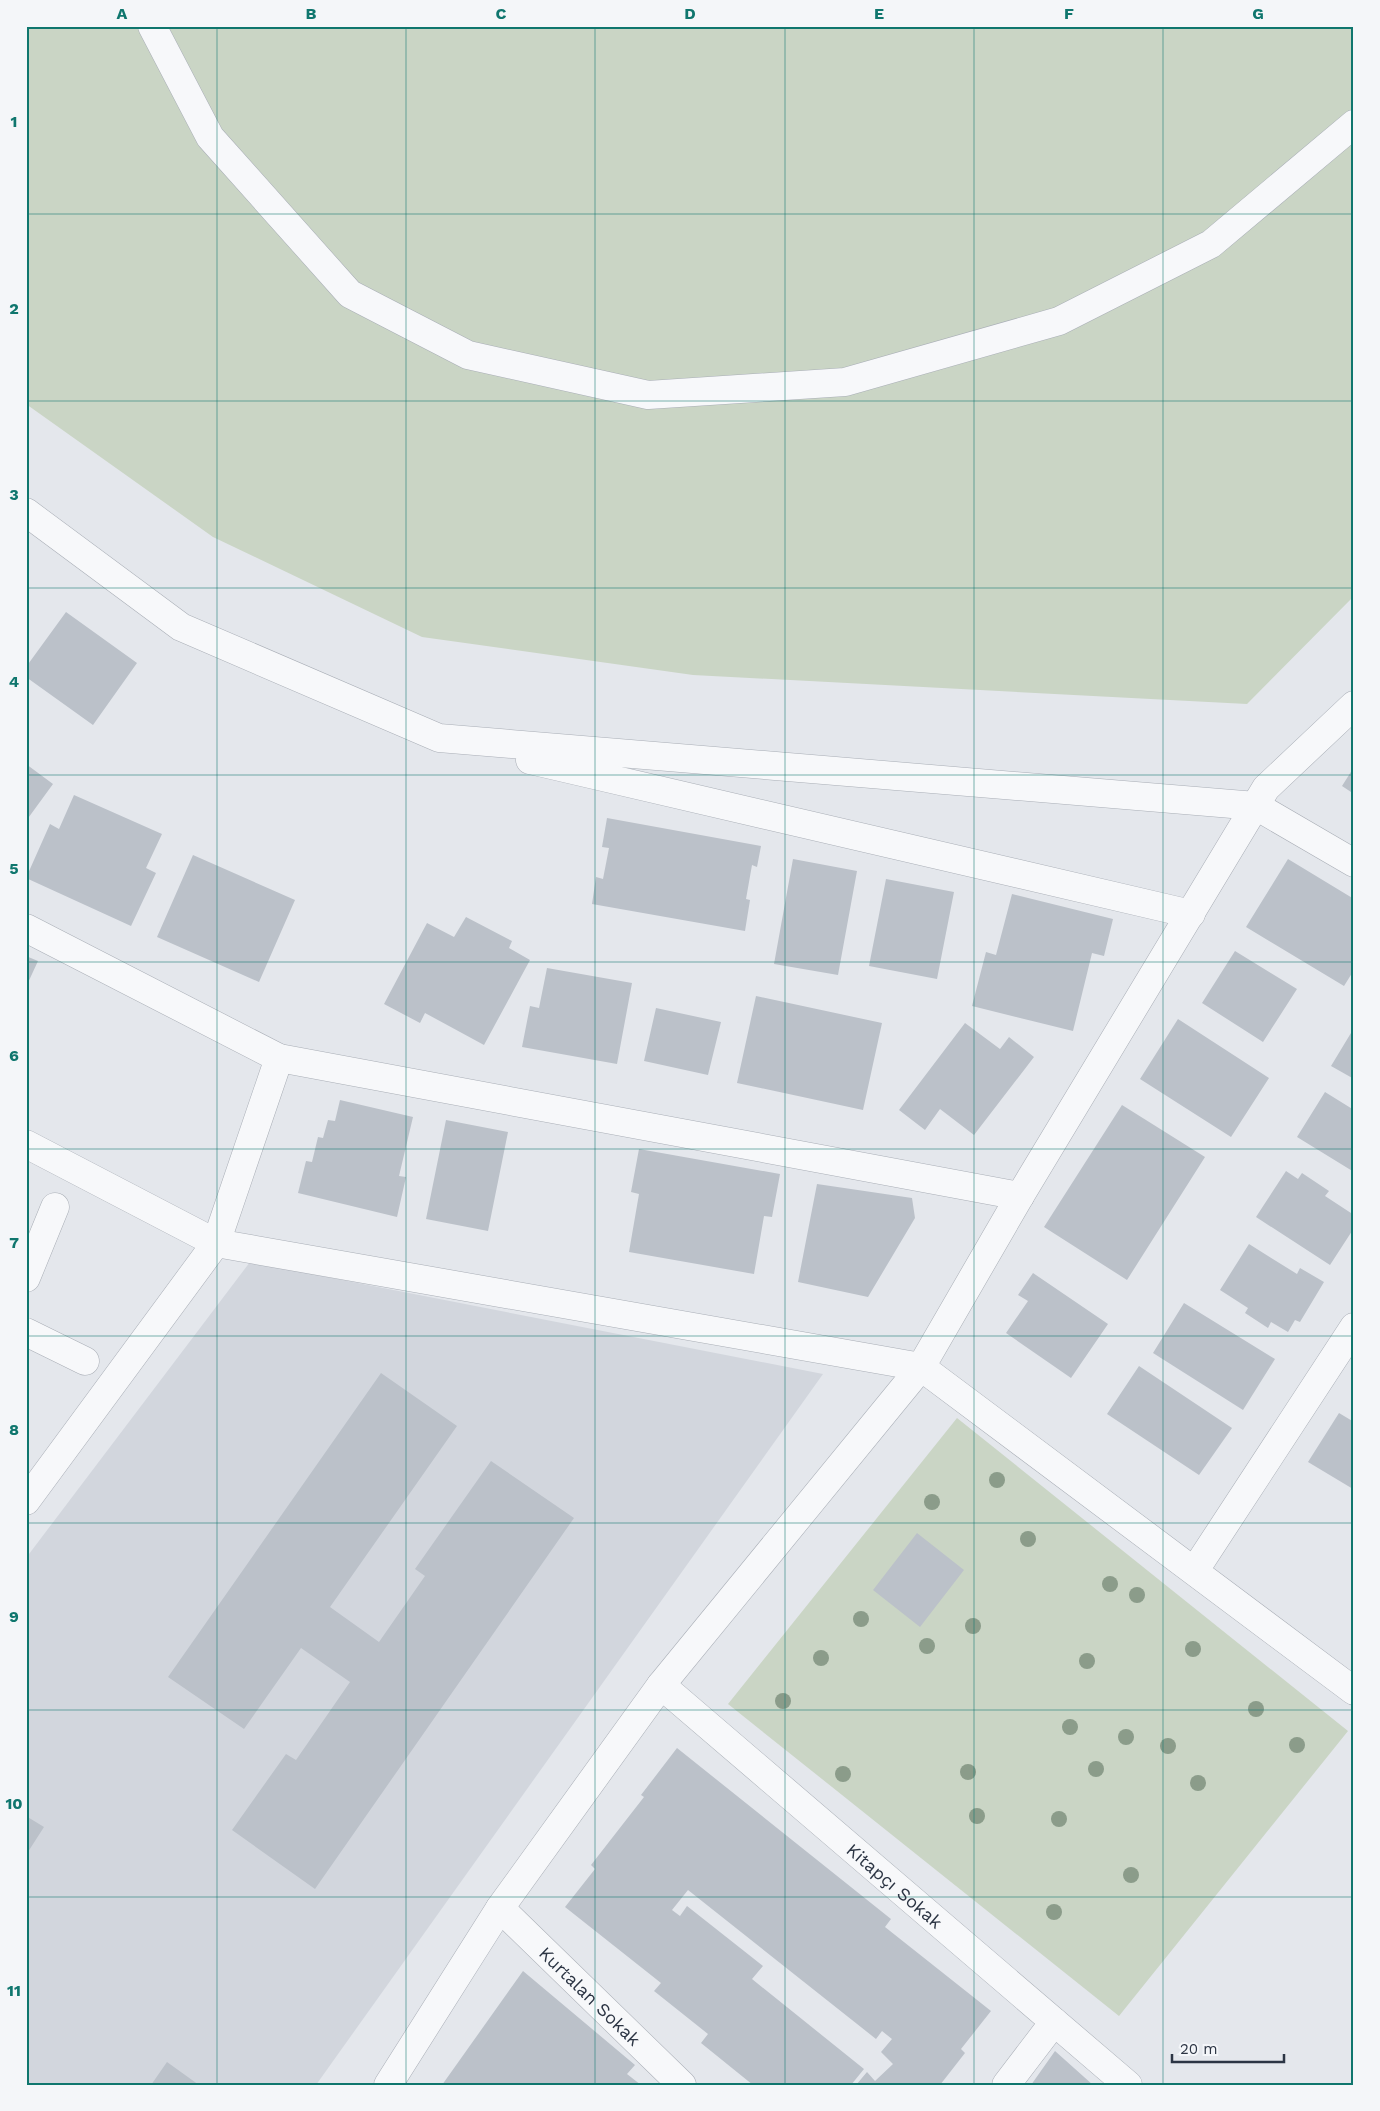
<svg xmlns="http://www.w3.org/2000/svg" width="1380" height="2111" font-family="'Work Sans',sans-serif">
  <rect width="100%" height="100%" fill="#e4e7ec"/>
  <path fill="#d2d6dd" d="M250,1262L823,1374L316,2085H26V1558Z"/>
  <path fill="#cad5c5" d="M26,26H1354V596L1247,704L693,675L422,637L213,537L26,404Z
    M957,1418L1348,1731L1119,2016L728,1704Z"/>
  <path fill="#bbc1c9" d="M66,612L137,663L93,725L26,677V667Z
    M26,764L53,784L26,821Z
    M1354,767V794L1342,786Z
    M74,795L162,834L146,868L156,873L131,926L26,878L50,824L59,829Z
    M607,818L761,846L757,867L752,865L746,899L750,900L745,931L592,904L596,877L603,879L609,848L602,847Z
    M193,855L295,900L259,982L157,937Z
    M793,859L857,871L838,975L774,964Z
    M1288,859L1354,899V970L1344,986L1246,927Z
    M886,879L954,892L937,979L869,966Z
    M1012,894L1113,919L1104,956L1092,953L1073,1031L972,1006L986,952L996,955Z
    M466,917L512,941L509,948L530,960L484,1045L425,1013L420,1023L384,1004L427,923L454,937Z
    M1235,951L1297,989L1263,1042L1202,1003Z
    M26,956L38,961L26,987Z
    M547,968L632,983L617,1064L522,1047L530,1006L539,1008Z
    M756,996L882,1023L863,1110L737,1083Z
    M656,1008L721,1022L708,1075L644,1061Z
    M1178,1019L1269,1078L1231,1137L1140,1079Z
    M965,1023L1000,1049L1009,1037L1034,1057L974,1135L940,1109L925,1130L899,1110Z
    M1354,1028V1079L1331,1066Z
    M1325,1092L1354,1110V1172L1297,1137Z
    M340,1100L413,1117L399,1176L406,1177L397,1217L298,1193L306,1161L312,1162L318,1137L323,1138L328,1120L335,1121Z
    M1122,1105L1205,1157L1127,1280L1044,1227Z
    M446,1120L508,1132L488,1231L426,1219Z
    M639,1149L780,1174L772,1217L764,1216L754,1274L629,1252L639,1194L631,1192Z
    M1286,1171L1298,1179L1302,1173L1329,1191L1325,1196L1354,1215V1228L1330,1265L1256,1217Z
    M817,1184L912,1198L915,1218L868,1297L798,1282Z
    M1249,1244L1297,1274L1300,1268L1324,1282L1300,1322L1295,1320L1288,1332L1271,1322L1268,1328L1245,1313L1248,1308L1220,1290Z
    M1033,1273L1108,1324L1071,1378L1006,1333L1028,1301L1018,1295Z
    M1184,1303L1275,1359L1243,1410L1153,1353Z
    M1139,1366L1232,1428L1199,1475L1107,1414Z
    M381,1373L457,1426L330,1607L379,1642L425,1576L415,1569L491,1461L574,1518L315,1889L232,1830L286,1754L296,1760L350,1682L301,1648L244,1729L168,1677Z
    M1339,1413L1354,1422L1353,1489L1308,1462Z
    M917,1533L964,1570L920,1627L873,1590Z
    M677,1748L891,1919L885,1927L991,2011L961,2049L965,2053L940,2085H856L867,2072L875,2081L893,2064L881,2052L892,2039L882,2031L876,2039L688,1890L672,1910L680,1916L687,1906L763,1966L752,1979L864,2069L851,2085H753L701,2043L708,2034L654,1991L661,1983L565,1907L595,1869L591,1865L644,1797L641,1795Z
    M26,1816L44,1827L26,1855Z
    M523,1971L635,2065L627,2074L641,2085H442Z
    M1055,2051L1093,2085H1031Z
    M167,2062L199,2085H151Z"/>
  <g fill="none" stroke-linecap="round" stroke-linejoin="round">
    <defs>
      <g id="minor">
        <path d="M152,26L210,137L350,294L468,355L648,395L845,382L1059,321L1211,244L1354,124"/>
        <path d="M26,512L181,627L439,738L1256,806L1354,863"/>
        <path d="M530,760L1191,914"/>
        <path d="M26,928L279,1058L1020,1196"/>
        <path d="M26,1144L216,1243L921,1367L1354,1691"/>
        <path d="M26,1278L55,1207"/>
        <path d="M26,1332L85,1361"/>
        <path d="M26,1501L216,1243L279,1058"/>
        <path d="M1195,1570L1354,1327"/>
        <path id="s1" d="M661,1685L1128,2085"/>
        <path id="s2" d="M500,1908L682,2085"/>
        <path d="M388,2085L500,1908L661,1685L921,1367L1020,1196L1266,788L1354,705"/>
        <path d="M1006,2085L1054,2022"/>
      </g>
    </defs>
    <use href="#minor" stroke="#a9aeb6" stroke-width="29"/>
    <use href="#minor" stroke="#f7f8fa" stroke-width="28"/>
  </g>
  <g fill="#8b9c8a">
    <circle cx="997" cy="1480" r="8"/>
    <circle cx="932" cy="1502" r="8"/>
    <circle cx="1028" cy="1539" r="8"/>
    <circle cx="1110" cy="1584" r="8"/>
    <circle cx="1137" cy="1595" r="8"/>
    <circle cx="861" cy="1619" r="8"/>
    <circle cx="973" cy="1626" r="8"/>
    <circle cx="927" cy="1646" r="8"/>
    <circle cx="1193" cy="1649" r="8"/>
    <circle cx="821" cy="1658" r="8"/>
    <circle cx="1087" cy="1661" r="8"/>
    <circle cx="783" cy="1701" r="8"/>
    <circle cx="1256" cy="1709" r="8"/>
    <circle cx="1070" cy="1727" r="8"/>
    <circle cx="1126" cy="1737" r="8"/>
    <circle cx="1297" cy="1745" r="8"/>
    <circle cx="1168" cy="1746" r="8"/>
    <circle cx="1096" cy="1769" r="8"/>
    <circle cx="968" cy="1772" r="8"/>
    <circle cx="843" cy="1774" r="8"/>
    <circle cx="1198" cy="1783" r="8"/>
    <circle cx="977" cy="1816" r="8"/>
    <circle cx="1059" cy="1819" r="8"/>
    <circle cx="1131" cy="1875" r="8"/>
    <circle cx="1054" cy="1912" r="8"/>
  </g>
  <path fill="none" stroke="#0f766e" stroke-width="1" stroke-opacity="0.55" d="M217,26V2085M406,26V2085M595,26V2085M785,26V2085M974,26V2085M1163,26V2085M26,214H1354M26,401H1354M26,588H1354M26,775H1354M26,962H1354M26,1149H1354M26,1336H1354M26,1523H1354M26,1710H1354M26,1897H1354"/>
  <g text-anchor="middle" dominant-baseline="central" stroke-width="4.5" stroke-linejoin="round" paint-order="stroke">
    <g font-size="18" fill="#2c3544" stroke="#f4f6f9">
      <text stroke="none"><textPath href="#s1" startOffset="308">Kitapçı Sokak</textPath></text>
      <text stroke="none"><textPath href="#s2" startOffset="126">Kurtalan Sokak</textPath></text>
    </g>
  </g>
  <rect width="1380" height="2111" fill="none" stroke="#f4f6f9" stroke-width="55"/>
  <path d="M1172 2054v8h112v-8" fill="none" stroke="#2c3544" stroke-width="2.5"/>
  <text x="1180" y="2054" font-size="15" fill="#2c3544" stroke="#f4f6f9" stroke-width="4" paint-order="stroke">20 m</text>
  <rect x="28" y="28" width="1324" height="2056" fill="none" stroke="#0f766e" stroke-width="2"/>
  <g font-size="16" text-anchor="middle" font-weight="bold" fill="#0f766e">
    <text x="122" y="19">A</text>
    <text x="311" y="19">B</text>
    <text x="501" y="19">C</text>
    <text x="690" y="19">D</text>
    <text x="879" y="19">E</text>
    <text x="1069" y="19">F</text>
    <text x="1258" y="19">G</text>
    <text x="14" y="127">1</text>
    <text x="14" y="314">2</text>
    <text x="14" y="500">3</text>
    <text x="14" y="687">4</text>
    <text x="14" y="874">5</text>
    <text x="14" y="1061">6</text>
    <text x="14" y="1248">7</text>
    <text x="14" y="1435">8</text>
    <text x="14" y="1622">9</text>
    <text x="14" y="1809">10</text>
    <text x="14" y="1996">11</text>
  </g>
</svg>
